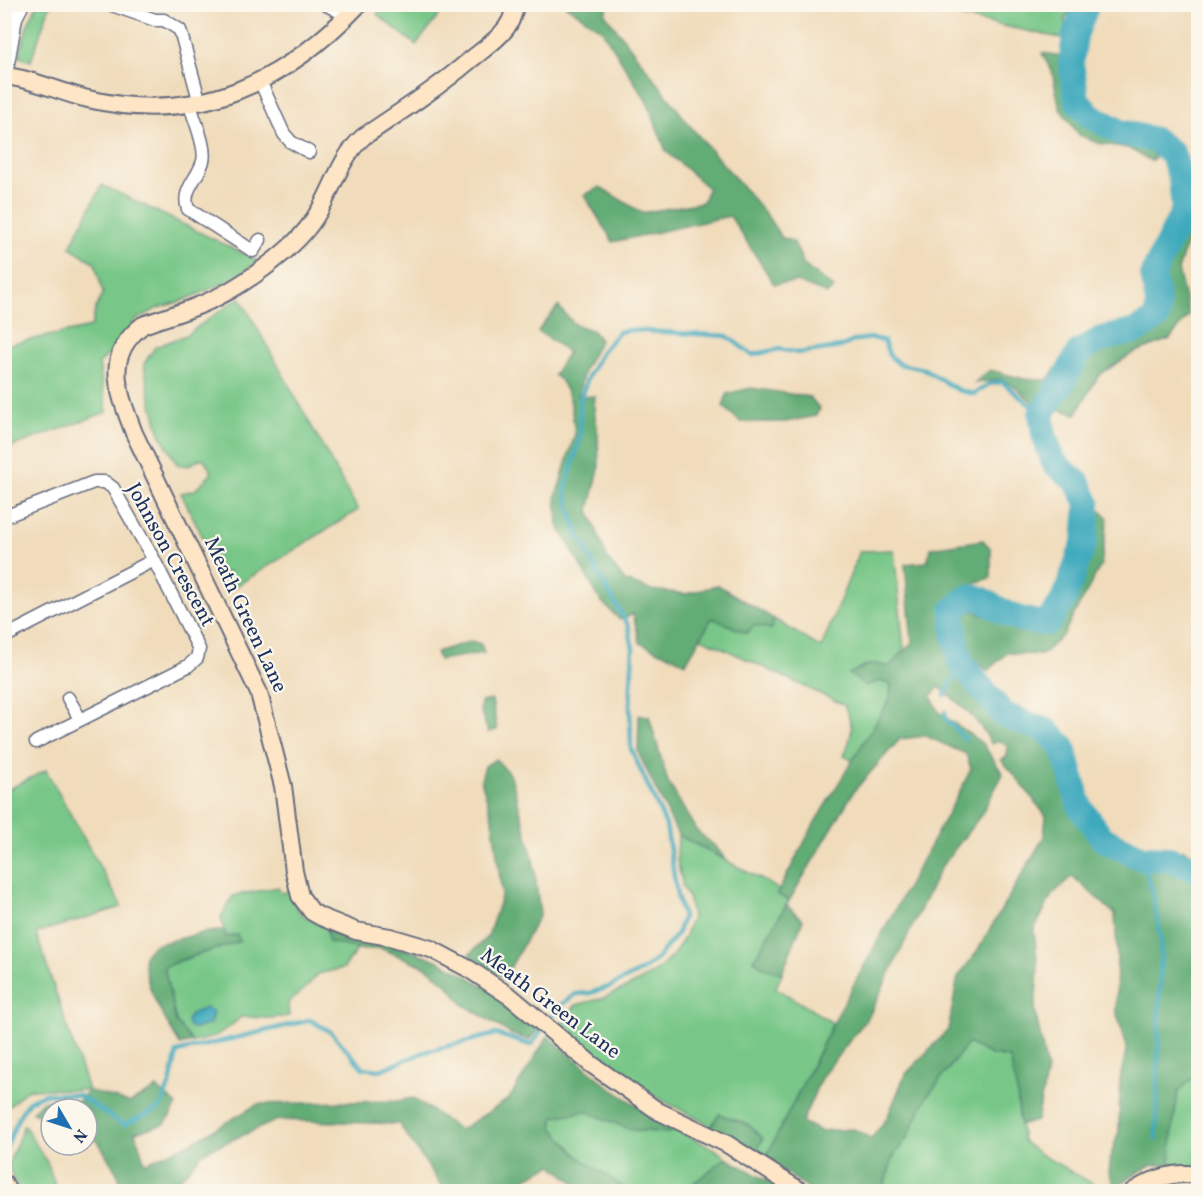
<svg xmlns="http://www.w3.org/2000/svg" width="1203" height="1196" font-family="Vollkorn,serif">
  <rect width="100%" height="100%" fill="#fbf7ec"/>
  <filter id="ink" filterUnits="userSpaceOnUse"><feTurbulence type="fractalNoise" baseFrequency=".0167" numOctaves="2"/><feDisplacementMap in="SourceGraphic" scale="12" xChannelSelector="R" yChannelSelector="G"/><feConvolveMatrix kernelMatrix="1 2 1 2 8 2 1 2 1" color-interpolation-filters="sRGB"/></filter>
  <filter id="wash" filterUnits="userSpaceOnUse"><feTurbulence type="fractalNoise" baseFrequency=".008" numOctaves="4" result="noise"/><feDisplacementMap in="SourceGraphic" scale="24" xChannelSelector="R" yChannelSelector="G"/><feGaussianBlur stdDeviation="1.35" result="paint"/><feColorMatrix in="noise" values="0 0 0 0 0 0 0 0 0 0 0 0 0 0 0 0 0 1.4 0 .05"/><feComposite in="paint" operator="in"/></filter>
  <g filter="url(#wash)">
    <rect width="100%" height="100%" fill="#f0dcbb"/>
    <path fill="#78c788" stroke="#4a7b73" stroke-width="1.5" d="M37,5H50L31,61L19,57L27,26Z
      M384,5V4L447,5L416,45L377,14Z
      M905,5L1074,4V5L1065,19V39Z
      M102,185L259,261L229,281L182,301L158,308L136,320L119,344L99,364L107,412L5,449V345L91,327L96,308L103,293L95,263L70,247Z
      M240,297L358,510L225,593L229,572H220L181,493L195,490L212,473L204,459H200L188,466L177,464L160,434L150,397L144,364L155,347L186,335Z
      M894,550L904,650L889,667C879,663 864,663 855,671L891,685V699L853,761L844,756C853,733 855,728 844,705L701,638L712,618L747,633L755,625L771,628L774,619L821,648L860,551Z
      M46,770L122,907L36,933L88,1090L28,1089L5,1110V791Z
      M678,835L770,884L779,890L777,894L789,901L754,960L764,968L782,973L776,988L833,1023L765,1159L710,1128L705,1122C651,1097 603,1065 559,1025L576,1005L603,998L636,983L658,970L673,955L684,938L692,917L689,900L683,887L677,860Z
      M278,887L281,893L290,891C295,914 307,919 326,928L329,942L358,948L344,968L317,974L307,987L288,1003L289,1016L271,1018L241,1017C222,1034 216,1038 192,1042L176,1022L164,967C189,956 214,951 240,941L237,935L226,937L221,917L233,896Z
      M968,1043L991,1055L1010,1058L1017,1091L1020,1125L1023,1141L1038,1153L1106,1191L882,1192L894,1155L907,1138L926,1098Z
      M1198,1073V1168L1170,1164L1172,1132L1178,1092Z
      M585,1111L632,1130L670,1133L672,1128L715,1149L726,1158L694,1183L693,1191H629L579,1157L552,1127L554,1117Z
      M24,1125L48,1164L57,1191H18L8,1165Z"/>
    <path fill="#62ac74" stroke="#3e6e69" stroke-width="1.5" fill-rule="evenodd" d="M565,5H608L605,14L691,127L766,214L781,237L794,242L804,265L834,288L827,294L797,282L774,284L730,216L613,242L584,195L600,187L642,213L703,202L708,188L666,151L647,102L602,30Z
      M1042,53L1062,56C1064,71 1064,89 1068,104C1076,129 1128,143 1150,147L1155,157L1151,161L1128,148L1098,143L1079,135L1060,109L1052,72Z
      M1185,225H1192L1178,270L1189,315L1170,339L1133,353L1099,375L1076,414L1058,409L1046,414L1015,387L1001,379L974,383L990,370L1024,379L1047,380L1073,346L1063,373L1076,381L1094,351L1159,327C1173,303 1161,305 1163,282C1163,265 1177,241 1185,225Z
      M558,306L574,324L593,331L600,340L584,370L578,397L595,396L594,409L598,435L599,469L589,510L607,558L625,581L651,590L687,594L718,585L774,619L771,629L755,625L747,633L712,618L686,663L640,643L633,614L620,620L600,600L558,525L556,496L575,434L570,398L561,381L554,375L568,352L538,331Z
      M751,388L810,397L820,409L815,416L786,422H740L723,406L727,394Z
      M1098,508L1108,518L1101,565L1063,635L1042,655L1007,653L987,671L970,655L962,621L971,610L1006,624L1046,634L1059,624L1079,583Z
      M983,540L991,549V578L967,585L951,602L950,620L956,665L978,689L998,718L1016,726L1037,731L1051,742L1062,761L1076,811L1099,843L1138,863L1176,867L1183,849L1198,857V1073L1178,1092L1172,1132L1170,1164L1149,1166L1115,1187L1109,1173L1111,1155L1119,1131L1120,1079L1127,1047L1116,1011L1117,950L1115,914L1072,876L1052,895L1034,930L1038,970L1035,1010L1047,1070L1037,1121L1020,1125L1017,1091L1010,1058L991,1055L968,1043L926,1098L907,1138L894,1155L882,1191H813L765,1159L842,1006L960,791L971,769L966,754L926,736L900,739L854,791L789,901L777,894L815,822L890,699L891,685L882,681L865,686L849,674C866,666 869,660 889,667L912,643L905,564L927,562L931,548ZM939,687C959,703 981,721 991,744L999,740L1007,746V757L1001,760L1013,773L1046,816L1044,837L976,953L958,977L948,1030L905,1075L887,1118L871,1139L854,1129L820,1131L802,1122L822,1076L869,1016L941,867L981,815L1003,774L983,744L939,712L931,696Z
      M472,641L481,644L484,653L439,660L436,652Z
      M492,700L497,730L488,732L480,709L481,702Z
      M639,715L649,716L668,782L696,830L717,848L726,860L678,835L638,752Z
      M496,759L511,776L533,858L540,914L504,979L469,955L488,936L502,894L492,817L481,780L485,766Z
      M786,905L803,920L782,973L764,968L754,960Z
      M326,928C356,938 386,943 415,952C459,966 504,998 540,1027L529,1040L511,1034L464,1005L447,984L426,967L380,948L364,950L329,942Z
      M224,930L226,937L237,935L240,941C215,951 189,955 164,967L176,1022L192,1042L180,1045C164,1017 144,989 144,956L154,945L202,933Z
      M548,1036L613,1090L672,1128L670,1133L632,1130L585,1111L554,1117L552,1127L579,1157L629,1191H585L552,1165L501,1191H445L399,1124L278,1120L204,1152L169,1191L123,1192L118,1175L98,1141L87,1137V1109H51V1122L32,1112L43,1101L79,1102L88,1090L130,1103L157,1088L177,1105L165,1124L135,1132L145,1163L191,1143L258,1104L397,1101L413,1098L460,1130L509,1099Z
      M719,1114L749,1125L763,1139L755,1153L710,1128Z
      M726,1158L786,1191L693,1192L694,1183Z"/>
    <path fill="#3da9bd" stroke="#2c6c8e" stroke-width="1.5" d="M206,1008L213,1012L210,1024L195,1029L189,1026L187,1021L191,1014Z"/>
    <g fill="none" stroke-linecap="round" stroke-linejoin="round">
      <path stroke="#3da9bd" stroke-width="4.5" d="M945,695L961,664
        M945,712V718L965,739
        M1142,858L1152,890L1161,940L1156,1140
        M4,1153L19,1116L29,1101L44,1094L78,1095L124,1125L160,1108L170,1084L177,1052L310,1020L331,1032L363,1068L380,1070L425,1052L496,1034L531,1045L559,1006L576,994L590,993L609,987L643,970L657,959L678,932L683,917L677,895L666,825L631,749L630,705L633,648L628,625L602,581L576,529L565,491L580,437V400L588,377L603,350L619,332L630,330L727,336L752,355L779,349L799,353L840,347L856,340L873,338L884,341L889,355L899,364L924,369L958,390L974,394L989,384L1002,382L1041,414"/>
      <path stroke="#3da9bd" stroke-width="26" d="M1087,4L1075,35L1071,64L1077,100L1089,115L1120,132L1155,140L1172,153L1181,179L1184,210L1153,274L1158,303L1157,318L1136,331L1101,339L1079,352L1064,380L1041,414L1044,435L1054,463L1078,483L1088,504L1085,540L1065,597L1048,623C1031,623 1016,619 1002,611C987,604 985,597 968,597L953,610L955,636L961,664L1004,715L1047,731L1063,747L1080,807L1103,839L1142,858L1169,859L1198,870"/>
    </g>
  </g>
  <g filter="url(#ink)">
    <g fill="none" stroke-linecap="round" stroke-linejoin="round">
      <defs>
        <path id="street" d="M109,4L155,20H164L180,30L200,103
          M325,4L348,16
          M4,12L16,18
          M6,75L16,18L23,4
          M260,81L284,134L291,142L309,152
          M190,105C194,119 207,148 203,161C198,179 181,190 188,209L253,251L260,240
          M4,517L94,482H105L113,488L154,560L199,649L197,658L188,666L36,742
          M4,637L154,560
          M68,698L80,719"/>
        <path id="secondary" d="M515,4C514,15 509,26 501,34C492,44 480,52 469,61C436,89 399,113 363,137C339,159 333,190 316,216C296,250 236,291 200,305C181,313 162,318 143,325C102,356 119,393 134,433L259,693L283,786L294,871L300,896L312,912L321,917L356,931L390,937L431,949L469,969L511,997L591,1064L658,1111L727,1144L802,1192
          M4,76C31,78 62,93 88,99C199,125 284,83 359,4
          M4,1183L8,1192
          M1132,1192C1153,1178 1174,1171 1198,1175"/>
      </defs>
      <use href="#street" stroke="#666c7f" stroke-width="15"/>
      <use href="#secondary" stroke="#666c7f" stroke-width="20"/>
      <use href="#street" stroke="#fff" stroke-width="12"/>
      <use href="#secondary" stroke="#fde5c5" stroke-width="16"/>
    </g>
  </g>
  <g text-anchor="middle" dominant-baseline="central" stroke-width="4.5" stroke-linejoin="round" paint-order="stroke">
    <g font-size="21" fill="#1b2f5e" stroke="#fbf7ec">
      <text transform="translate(170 555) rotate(61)">Johnson Crescent</text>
      <text transform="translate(245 615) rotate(65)">Meath Green Lane</text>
      <text transform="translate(550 1004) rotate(37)">Meath Green Lane</text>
    </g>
  </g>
  <rect width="1203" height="1196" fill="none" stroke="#fbf7ec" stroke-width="24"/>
  <g transform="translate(69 1127) rotate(129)"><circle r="28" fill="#fbf7ec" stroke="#a1a7b3" stroke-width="1.5"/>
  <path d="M0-4.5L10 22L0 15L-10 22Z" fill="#1f6fb2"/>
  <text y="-9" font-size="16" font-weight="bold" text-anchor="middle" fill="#1b2f5e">N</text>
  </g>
</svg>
